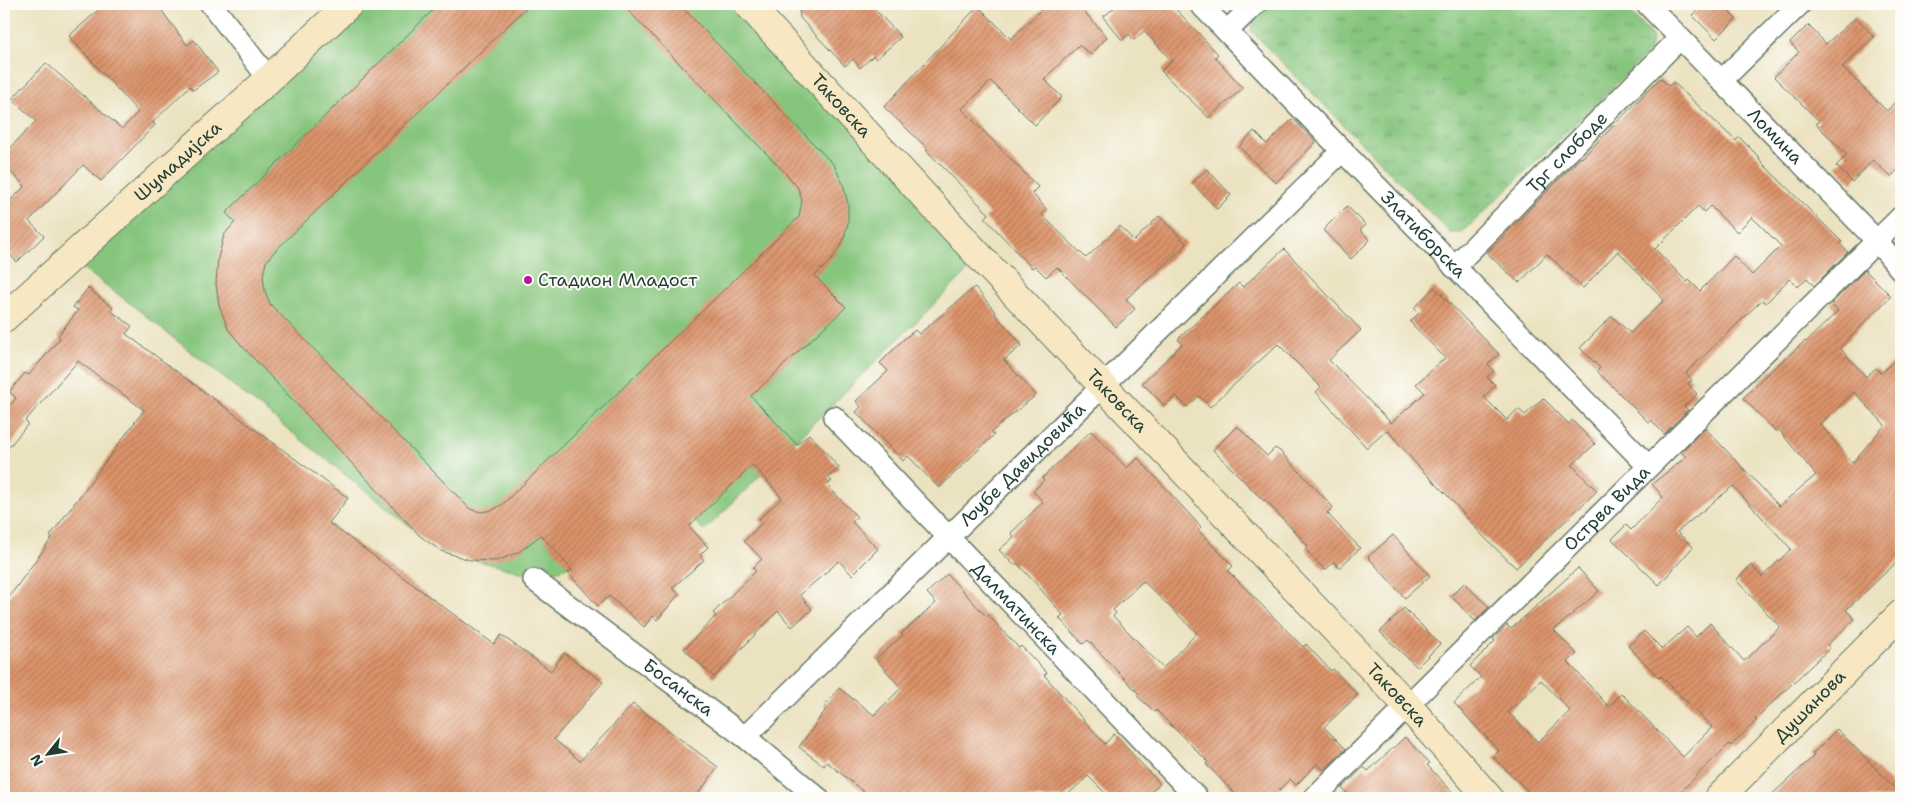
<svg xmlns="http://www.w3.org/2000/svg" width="1905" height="802" font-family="'Shantell Sans',sans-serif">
  <defs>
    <pattern id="park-tufts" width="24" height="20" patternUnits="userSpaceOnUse" patternTransform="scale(1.25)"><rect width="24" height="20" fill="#85c57c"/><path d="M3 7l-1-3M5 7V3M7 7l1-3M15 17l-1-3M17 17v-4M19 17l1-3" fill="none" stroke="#6ca166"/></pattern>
    <pattern id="building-hatch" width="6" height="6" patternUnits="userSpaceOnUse" patternTransform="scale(1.25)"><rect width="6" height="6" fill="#dc936a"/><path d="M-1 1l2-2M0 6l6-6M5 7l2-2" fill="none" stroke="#b27958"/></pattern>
  </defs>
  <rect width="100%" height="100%" fill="#fdfcf7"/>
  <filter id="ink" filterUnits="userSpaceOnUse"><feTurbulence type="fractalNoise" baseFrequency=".02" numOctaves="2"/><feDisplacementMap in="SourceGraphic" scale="10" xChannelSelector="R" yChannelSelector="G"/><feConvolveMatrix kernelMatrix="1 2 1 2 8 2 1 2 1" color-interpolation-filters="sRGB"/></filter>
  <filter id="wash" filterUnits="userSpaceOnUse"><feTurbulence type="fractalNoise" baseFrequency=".0096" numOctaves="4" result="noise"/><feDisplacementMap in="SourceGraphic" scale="20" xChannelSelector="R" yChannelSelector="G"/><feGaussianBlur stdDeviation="1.12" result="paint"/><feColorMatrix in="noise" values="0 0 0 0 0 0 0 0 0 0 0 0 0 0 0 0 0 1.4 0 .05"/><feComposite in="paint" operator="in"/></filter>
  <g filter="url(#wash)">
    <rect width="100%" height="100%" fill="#ebe2c0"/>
    <path fill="#85c57c" stroke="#528158" d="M353,4H748L981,258L704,531L659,484L569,566L542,578L441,551L127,301L69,258Z"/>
    <path fill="url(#park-tufts)" stroke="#528158" d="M1268,4H1622L1653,37L1649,52L1462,233H1450L1251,31L1254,18Z"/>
    <g id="blocks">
      <path fill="url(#building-hatch)" fill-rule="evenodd" d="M105,4H157L187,45L194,40L218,72L193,90L190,86L153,122L155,125L101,181L83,165L29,221L44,236L17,262L4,249V207L25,186L4,165V154L36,121L12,99L46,63L122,129L138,112L69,36Z
        M439,4H530L273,253L266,262L263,276L265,291L270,304L470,509L481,512L493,510L503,504L799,217L802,201L798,188L789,177L622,4H679L834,165L843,184L848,204V223L843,242L832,259L815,276L846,307L751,396L797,445L809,434L823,449L839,468L828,477L832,481L827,485L857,517L852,522L878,549L852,575L839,561L800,595L812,609L792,627L778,611L714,677L684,649L716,616L713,613L756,571L753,568L762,559L744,541L762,523L759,519L782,498L753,465L689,526L708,547L700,555L704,560L672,588L679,594L657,620L653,616L644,627L609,596L598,606L568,573L572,570L541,535L519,552L496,561L470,560L441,551L420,536L243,347L228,329L219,305L216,284L218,258L224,235L235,222L226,213Z
        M799,4H870L901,37L876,59L873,56L860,68L853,59L845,66L800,18Z
        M1047,4H1077L1107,37L1091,55L1079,45L1044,79L1062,97L1035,125L991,81L962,109L1038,187L1032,193L1047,210L1042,215L1086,258L1120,226L1134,241L1159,216L1187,244L1126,299L1135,309L1116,327L1057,267L1046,277L1035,266L1032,268L985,218L989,214L926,150L928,149L884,107L978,6L1011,39Z
        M1119,4H1171L1218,54L1215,57L1243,88L1209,118L1161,71L1172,61L1144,31L1134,40L1129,34L1122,40L1103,17Z
        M1704,4H1721L1736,19L1716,39L1692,15Z
        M1856,17L1874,37L1842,67L1887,111L1901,95V166L1891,177L1873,160L1852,182L1836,166L1847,155L1816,124L1819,121L1774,77L1799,52L1790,43L1808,25L1826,44Z
        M1660,78L1669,86L1673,82L1736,141L1739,137L1760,158L1759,160L1842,242L1840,244L1848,252L1814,286L1807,278L1798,287L1789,279L1766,303L1762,300L1686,373L1692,380L1688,384L1697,394L1684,406L1688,410L1664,434L1651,420L1649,423L1597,371L1600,368L1580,348L1612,316L1630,333L1664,300L1618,251L1583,288L1547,254L1519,283L1487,253L1581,157L1582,158ZM1698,206L1704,212L1710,206L1737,232L1752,217L1781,246L1752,275L1734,256L1700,291L1689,280L1687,282L1655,249Z
        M1293,119L1316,142L1276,183L1239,147L1254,131L1267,144Z
        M1207,169L1231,195L1217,209L1192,183Z
        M1347,206L1366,225L1360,230L1370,240L1351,259L1323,230Z
        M1284,249L1361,330L1329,360L1391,423L1425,393L1416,384L1445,358L1410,322L1419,313L1414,308L1434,287L1499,354L1488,364L1494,371L1487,377L1495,385L1484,397L1507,420L1518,409L1525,415L1543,398L1569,424L1572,420L1595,444L1572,465L1597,491L1516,568L1482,535L1447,495L1418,466L1387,430L1367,448L1316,392L1321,387L1278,344L1210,407L1199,396L1187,407L1176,396L1165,406L1142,383L1182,344L1178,339L1239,283L1243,287Z
        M1865,270L1891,296L1840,348L1866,377L1876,368L1881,373L1901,355V558L1846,610L1855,619L1827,645L1830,648L1755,719L1757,720L1731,746L1729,744L1674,798H1535L1493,757L1499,751L1454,703L1481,677L1470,666L1495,641L1493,639L1507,625L1511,629L1578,568L1599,591L1554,630L1577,654L1568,662L1609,707L1621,693L1683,757L1712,727L1661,676L1659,678L1628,646L1644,631L1662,649L1687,627L1696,637L1710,623L1744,661L1780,627L1736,580L1751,565L1762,577L1791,549L1733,486L1677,532L1693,547L1659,585L1612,539L1626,525L1631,530L1663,497L1652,484L1686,457L1681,452L1705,428L1779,506L1816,475L1778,429L1776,432L1743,398L1766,375L1805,341L1806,342L1838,311L1831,304ZM1854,392L1885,425L1852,463L1820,424ZM1541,680L1570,711L1538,742L1508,712Z
        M975,287L996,313L995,314L1022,345L1004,360L1036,395L991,432L994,435L939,488L908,456L903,461L856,412L861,407L856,401L888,371L880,363L903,340L915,330L919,334Z
        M88,288L113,308L111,311L132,326L126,334L348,498L329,523L494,644L501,635L551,671L564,653L603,682L554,739L580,761L633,704L718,767L695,798H4V604L52,538L50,536L144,410L78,361L25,421L28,424L4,453V403L8,407L16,398L9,392L25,373L29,375L60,338L58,336L78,310L73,307Z
        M1237,426L1267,456L1275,448L1280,451L1333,507L1327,513L1360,548L1339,568L1334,562L1325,570L1305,549L1308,546L1265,500L1264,501L1213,450Z
        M1091,431L1127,468L1138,458L1201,527L1198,530L1233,566L1228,571L1303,647L1306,644L1331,671L1333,669L1358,695L1324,727L1346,749L1324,770L1317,764L1296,785L1290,779L1271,798H1239L1206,764L1208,762L1156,710L1155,712L1137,696L1139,694L1088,640L1083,644L1059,618L1063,615L1037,585L1017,563L1014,565L999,550L1014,537L1011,533L1043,502L1033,491L1044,480L1042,478ZM1143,581L1197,633L1163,668L1113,616L1116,613L1113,610Z
        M1393,535L1430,576L1405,598L1368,557Z
        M947,574L986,616L988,615L1019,648L1021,646L1047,673L1044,675L1105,744L1114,734L1160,784L1144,798H1110L1088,776L1064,798H871L827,762L824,766L799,747L827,708L824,706L839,688L874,715L901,688L876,659L903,635L901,634L936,603L927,593Z
        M1464,583L1489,607L1475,621L1451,596Z
        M1404,608L1440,644L1417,667L1380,632Z
        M1837,729L1901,794V798H1768L1814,756L1812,754Z
        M1405,737L1430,763L1427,765L1458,798H1352L1342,788L1364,767L1368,771Z"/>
    </g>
  </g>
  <g filter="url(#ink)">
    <use href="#blocks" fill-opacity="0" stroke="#667765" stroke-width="1"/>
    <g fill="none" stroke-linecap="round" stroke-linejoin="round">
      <defs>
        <g id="street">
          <path d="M211,4L269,79"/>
          <path id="s1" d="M1200,4L1648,466"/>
          <path id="s2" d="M1647,4L1877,241L1901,270"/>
          <path d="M1227,31L1255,4"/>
          <path d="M1721,81L1800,4"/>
          <path id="s3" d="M1454,267L1680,38"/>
          <path id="s4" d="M834,417L1197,798"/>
          <path id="s5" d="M534,580L745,737L818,798"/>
          <path id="s6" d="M745,737L1343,150"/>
          <path id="s7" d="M1314,798L1901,217"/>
        </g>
        <g id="secondary">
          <path id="s8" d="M748,4L981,258L1407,705L1489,798"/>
          <path id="s9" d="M4,318L269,79L349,4"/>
          <path id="s10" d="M1719,798L1901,614"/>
        </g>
      </defs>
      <use href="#street" stroke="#667765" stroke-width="24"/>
      <use href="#secondary" stroke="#667765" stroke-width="30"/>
      <use href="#street" stroke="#fff" stroke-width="21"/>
      <use href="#secondary" stroke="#f7e8c3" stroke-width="28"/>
    </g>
  </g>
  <circle fill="#b5179e" stroke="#fdfcf7" stroke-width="2" cx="528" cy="280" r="5"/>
  <g text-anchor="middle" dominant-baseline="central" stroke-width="4" stroke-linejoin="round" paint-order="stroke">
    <g font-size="18" fill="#1f3d34" stroke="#fdfcf7">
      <text stroke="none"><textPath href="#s8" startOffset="138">Таковска</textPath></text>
      <text stroke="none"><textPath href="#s2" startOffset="184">Ломина</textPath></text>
      <text stroke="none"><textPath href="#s3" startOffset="161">Трг слободе</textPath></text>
      <text stroke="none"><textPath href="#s9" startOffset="234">Шумадијска</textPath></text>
      <text stroke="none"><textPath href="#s1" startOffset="321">Златиборска</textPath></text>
      <text stroke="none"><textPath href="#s8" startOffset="542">Таковска</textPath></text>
      <text stroke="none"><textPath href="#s6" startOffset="389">Љубе Давидовића</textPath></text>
      <text stroke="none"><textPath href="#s7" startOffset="412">Острва Вида</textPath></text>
      <text stroke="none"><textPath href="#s4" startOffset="264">Далматинска</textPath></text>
      <text stroke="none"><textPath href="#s5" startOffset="180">Босанска</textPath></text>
      <text stroke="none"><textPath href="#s8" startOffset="948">Таковска</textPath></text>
      <text stroke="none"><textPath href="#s10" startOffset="129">Душанова</textPath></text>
    </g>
    <g font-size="18" fill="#1f3d34" stroke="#fdfcf7" text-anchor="start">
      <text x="538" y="280">Стадион Младост</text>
    </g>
  </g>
  <rect width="1905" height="802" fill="none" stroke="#fdfcf7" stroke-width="20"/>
  <g transform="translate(48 754) rotate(240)" stroke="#fdfcf7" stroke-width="4" paint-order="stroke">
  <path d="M0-4L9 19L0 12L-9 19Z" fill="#1f3d34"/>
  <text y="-8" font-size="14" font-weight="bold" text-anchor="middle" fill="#1f3d34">N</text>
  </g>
</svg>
